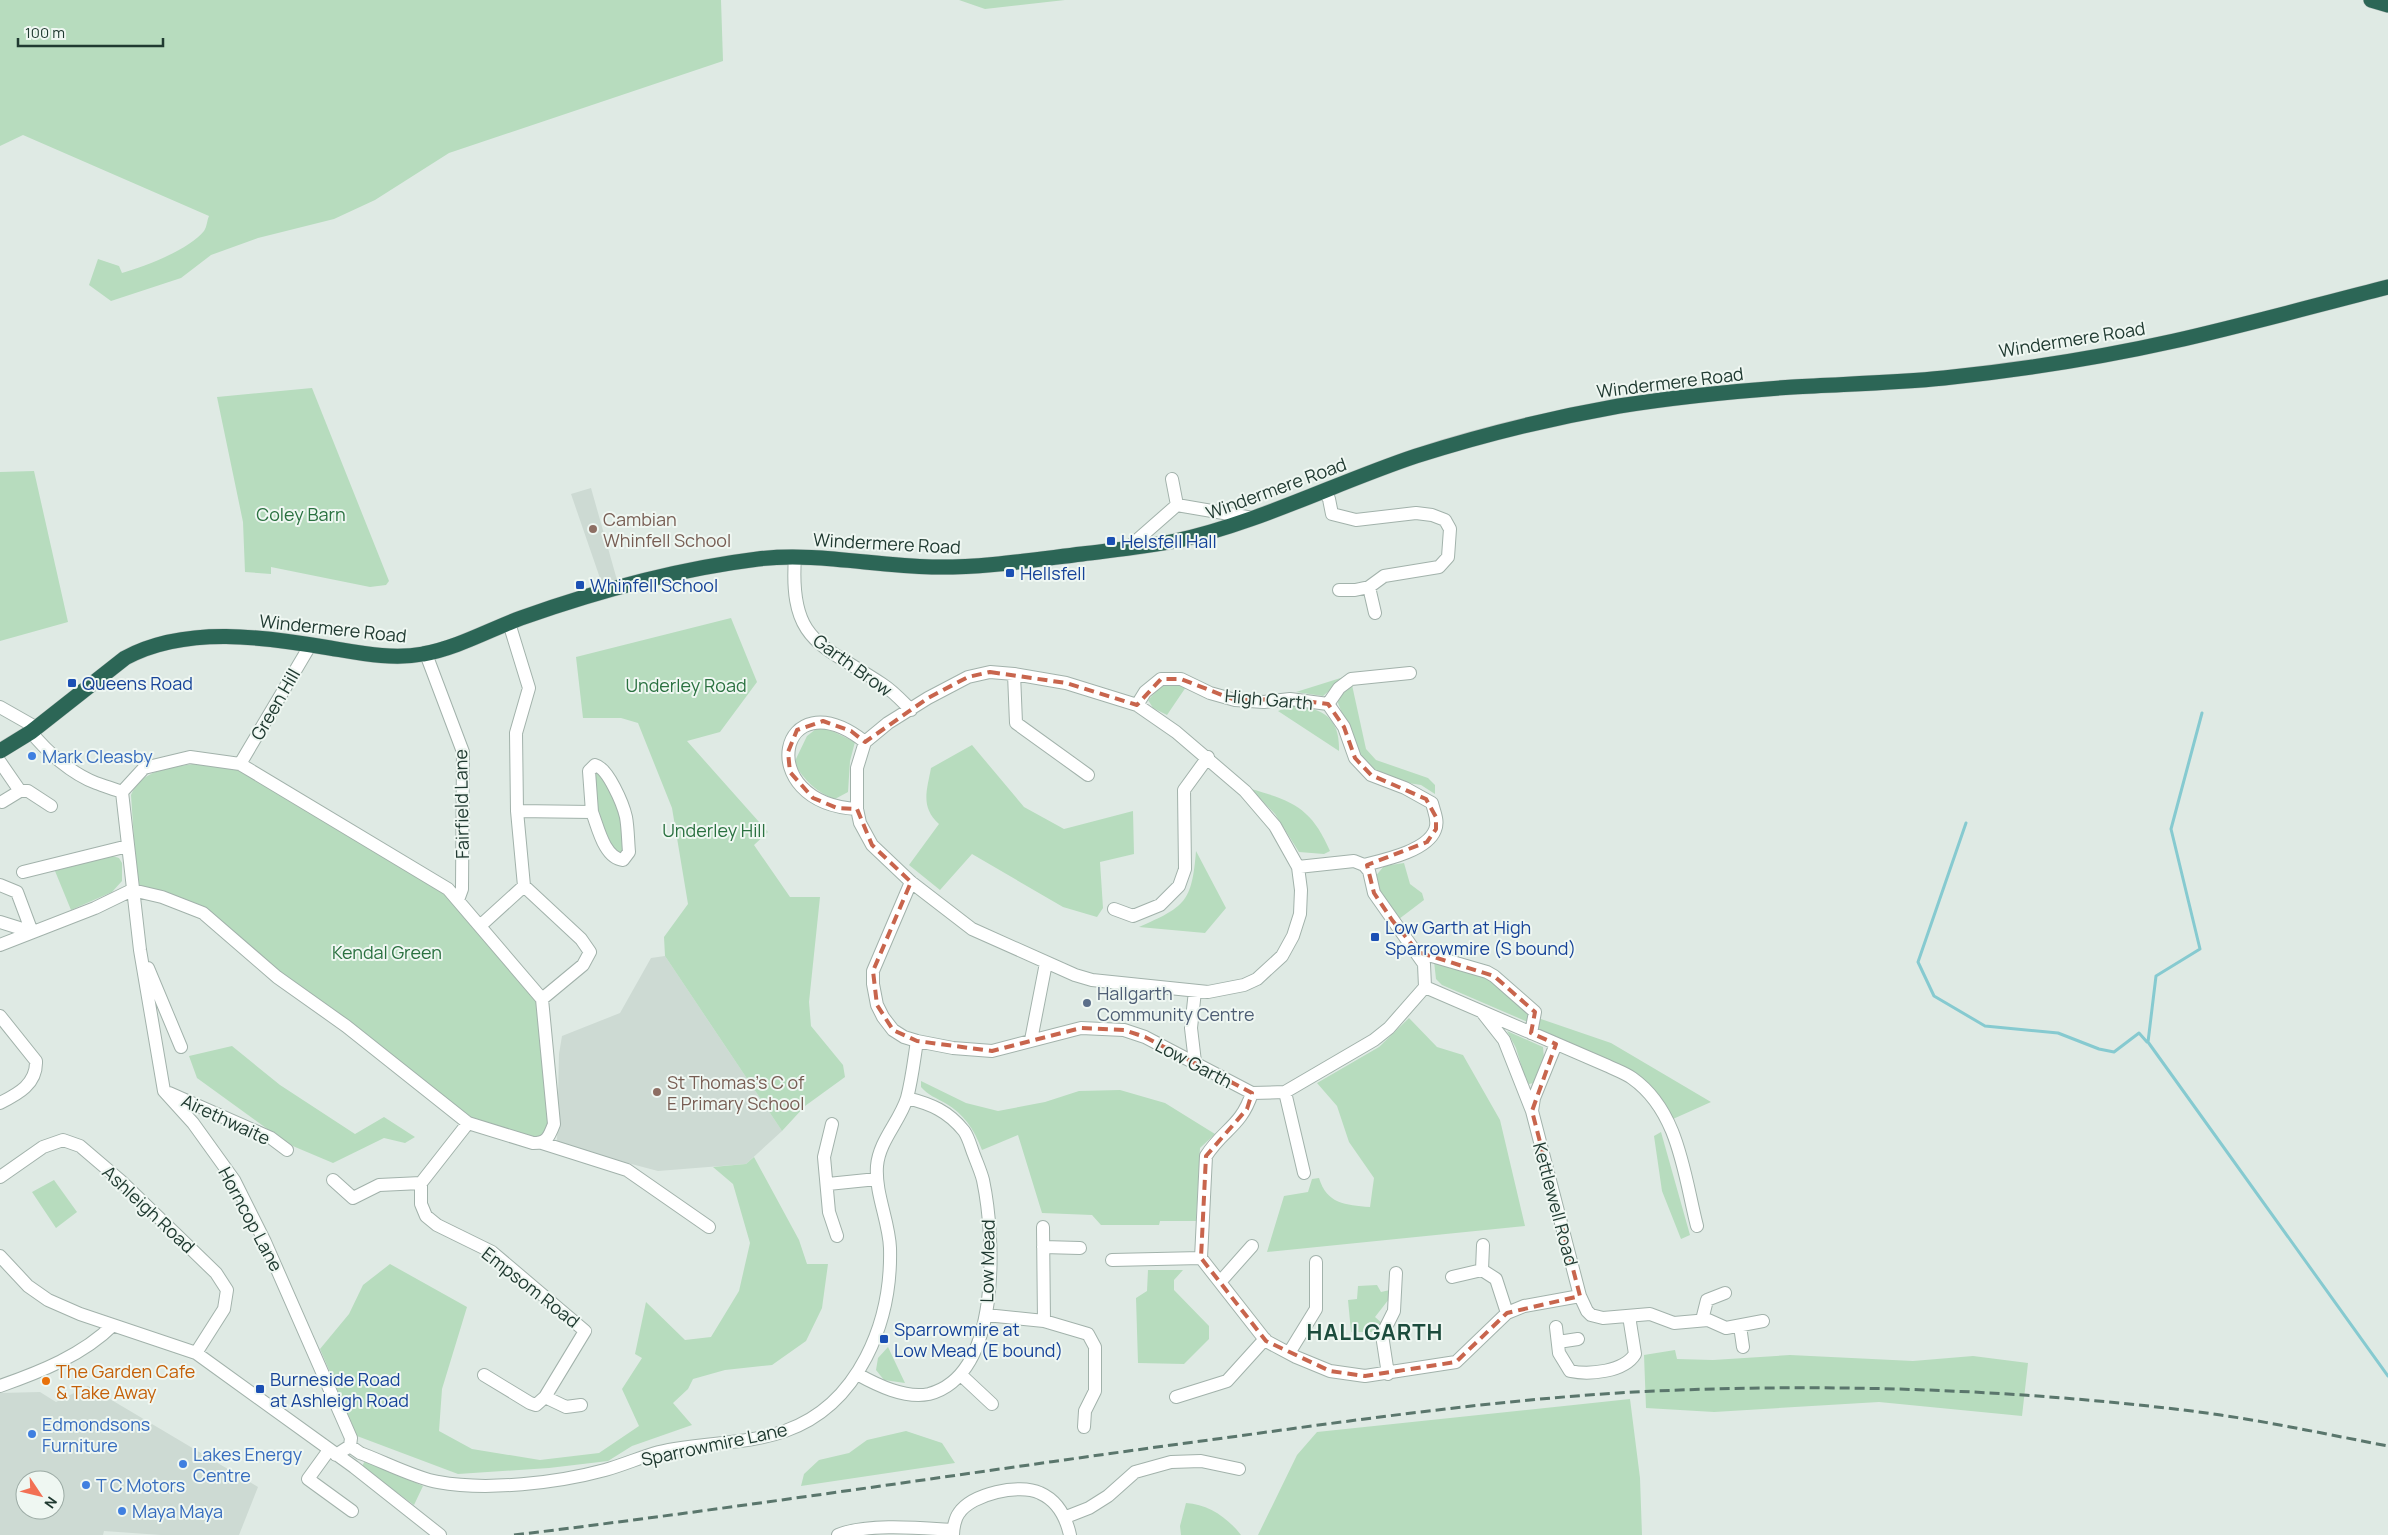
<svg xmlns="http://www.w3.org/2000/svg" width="2388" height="1535" font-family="Manrope,sans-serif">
  <rect width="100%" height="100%" fill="#dfeae4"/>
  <path fill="#cddad3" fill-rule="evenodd" d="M591,488L606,541L617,580L601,581L571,494Z
    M665,956L782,1131L746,1164L658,1171L563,1146L557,1142L559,1054L562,1036L620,1013L651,958Z
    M88,1386L258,1487L239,1535H161L104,1531L103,1535H0V1393L40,1392L56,1402ZM25,1480H55V1510H25Z"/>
  <path fill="#b7dcbe" d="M0,0H721L723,61L449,153L375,200L334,219L258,238L211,255L181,278L111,301L89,285L98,259L119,266L122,273C144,267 190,249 204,231C207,227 207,220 209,216L23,135L0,146Z
    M959,0H1065L985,9Z
    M312,388L389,581L386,585L370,587L271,567V574L245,572L243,522L217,397Z
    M34,471L68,622L0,641V472Z
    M731,618L757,682L720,732L687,741L768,832L754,845L790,897H820L809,1002L811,1026L843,1065L845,1077L805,1106L782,1131L665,956L664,937L688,904L672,808L638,723L621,718H583L576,657Z
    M1347,676L1323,696L1296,692Z
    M1173,684L1186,687L1167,715L1153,708L1148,700L1161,686Z
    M1352,685L1366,749L1376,760L1428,778L1435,785V794L1421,785L1402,782L1370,769L1358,755L1338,703L1339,695Z
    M1294,705C1325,709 1340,719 1339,751L1278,711Z
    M816,729H828L855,742L850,761L848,792L835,799C817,793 804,780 794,763L807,736Z
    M972,745L1024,807L1064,829L1133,811L1134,854L1100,862L1103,908L1097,917L1063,907L972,854L940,890L909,865L939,824C920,807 927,790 931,768Z
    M193,764L244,769L444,894L537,1001L549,1119L548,1127L542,1136L536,1137L524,1136L471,1117L348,1022L288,981L203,910L137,885L131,795C142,770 167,768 193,764Z
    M596,773H600C610,791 632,833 621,853H617C605,835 590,795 596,773Z
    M1251,789C1294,801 1312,809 1330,851L1324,854L1299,852L1275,814Z
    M1196,851L1226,908L1205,933L1139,927C1185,907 1192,902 1196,851Z
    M109,855L119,858L122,863V881L112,892L71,910L55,871Z
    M1404,863L1410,884L1422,893L1424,900L1399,919L1379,892L1374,878L1384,866Z
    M1434,961L1490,978L1529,1008L1530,1023L1442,985L1436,979Z
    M1409,1018L1437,1047L1463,1055L1500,1120L1525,1226L1267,1252L1284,1196L1308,1192L1312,1179L1319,1178C1327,1204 1345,1205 1370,1207L1374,1178L1349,1142L1337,1106L1317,1083L1379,1047Z
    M1538,1018L1611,1043L1711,1102L1673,1119L1664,1102L1648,1086L1535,1028Z
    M1507,1031L1543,1047L1544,1058L1534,1083L1529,1084L1526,1081L1516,1048Z
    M232,1046L280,1085L355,1134L384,1117L415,1137L405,1143L384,1138L333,1163L288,1144L197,1078L189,1056Z
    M921,1081L966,1103L998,1111L1045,1102L1079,1091L1120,1090L1165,1103L1215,1134L1200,1148L1196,1221H1160L1159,1225H1101L1092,1215L1042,1213L1018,1135L982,1150C974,1129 964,1114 945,1103C936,1098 928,1095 921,1087Z
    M1661,1132L1690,1235L1681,1239L1662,1191L1654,1136Z
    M754,1157L799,1240L807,1264H828L822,1308L806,1341L772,1365L725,1370L693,1379L688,1389L673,1403L692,1425L632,1446L608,1461L549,1468L458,1474L357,1436L320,1349L349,1314L363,1285L390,1264L467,1307L442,1389L439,1431L472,1449L540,1460L599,1453L639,1426L622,1389L642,1358L635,1354L646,1302L685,1340L711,1337L739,1291L750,1243L733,1184L713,1167L746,1164Z
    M54,1180L77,1212L56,1228L32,1192Z
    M1148,1270H1183L1174,1280V1290L1209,1326V1339L1184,1364L1138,1363L1136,1298L1147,1291Z
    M1377,1285L1381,1292L1390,1290L1389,1299L1375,1317L1383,1324L1381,1332H1351L1348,1300L1357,1299L1358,1286Z
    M888,1347L905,1383L884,1380L876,1370L878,1358Z
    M1675,1350L1677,1359L1713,1360L1790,1355L1913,1361L1973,1356L2028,1363L2022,1416L1879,1402L1714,1412L1646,1408L1644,1355Z
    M1630,1399L1640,1478L1642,1535H1258L1297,1455L1317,1432Z
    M906,1431L942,1443L955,1463L801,1486L804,1474L819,1460L849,1453L867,1440Z
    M365,1460L423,1486L414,1505L362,1467Z
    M1186,1503C1208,1504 1228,1518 1241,1535H1181L1180,1526Z"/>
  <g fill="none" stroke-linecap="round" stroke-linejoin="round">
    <path stroke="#86cad0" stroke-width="3" d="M2202,713L2171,829L2200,949L2156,976L2148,1042L2388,1376
      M1966,823L1918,962L1934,996L1985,1026L2058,1033L2099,1049L2114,1052L2139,1033L2147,1042"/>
    <defs>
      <path id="minor" d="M1172,479L1177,505
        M1324,491L1329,499L1332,514L1356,520L1416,513L1432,515L1445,520L1450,529L1448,557L1439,567L1384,576L1369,587L1355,590H1339
        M1128,548L1177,505L1253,518
        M795,557C789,643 822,644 882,684C893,691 902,701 911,710
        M1369,587L1375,613
        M426,654L463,752L462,889L458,900
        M990,672L1014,674L1066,683L1137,705L1176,732L1245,791L1275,826L1298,867L1301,890L1300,914L1293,936L1282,956L1257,979L1244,985L1208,992L1092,980L1075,975L972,929L911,882L872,845L860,823L857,809V768L865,742L888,723L928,698L968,677Z
        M1014,674L1016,723L1088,775
        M1328,704L1339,688L1351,679L1410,673
        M1137,705L1145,692L1161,679H1181L1210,693L1235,700L1264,702L1290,699L1328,704L1344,727L1355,758L1371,775L1405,788L1432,803C1434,812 1439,821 1435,830C1427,851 1384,860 1364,865L1354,861L1298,867
        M0,707L37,728
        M31,732C47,752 72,774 96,783C104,786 114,789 122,792
        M0,762L20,791H28L51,806
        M240,764L311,644
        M122,792L140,950L164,1091L193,1123L234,1180L265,1242L351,1438L350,1446
        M2,802L20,791
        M857,809C751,803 779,675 865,742
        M517,811L592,812C598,827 604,858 623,860L629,852C628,841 628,828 626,817C623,804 608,768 595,765L589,771L592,812
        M23,872L128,846
        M911,882L873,971V984L877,1005L883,1017L893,1030L904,1037L917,1041L953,1048L992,1051L1081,1028L1124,1030L1145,1037L1252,1093L1285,1092L1374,1040L1389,1028L1425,987L1424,964L1374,893L1369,871L1364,865
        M0,885L17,892L32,932
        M524,886L581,939L590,952L583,965L542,999
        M1114,909L1133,916L1160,905L1179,886L1185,869L1184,790L1208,757
        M0,922L32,932
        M480,926L524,886L517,811L516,733L529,688L509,623
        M0,945L95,908L132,890L162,897L203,913L277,977L346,1026L468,1123L533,1143C547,1143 549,1137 554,1124L542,999L448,889L240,764L190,757L144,768L122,792
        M1418,952L1487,972L1494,976L1535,1012L1531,1033
        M148,968L181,1047
        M1425,987L1608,1066C1616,1070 1625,1073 1632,1078C1679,1111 1684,1175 1697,1226
        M1482,1012L1504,1040L1532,1111L1580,1296L1587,1311L1591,1315L1603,1318L1650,1314L1674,1323L1708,1320L1726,1328L1763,1321
        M0,1016L36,1061C37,1084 18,1094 0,1103
        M1031,1040L1046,963
        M1195,1062L1191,1028L1195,991
        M1285,1092L1304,1173
        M169,1093L271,1138L287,1150
        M1252,1093C1241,1127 1223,1129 1206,1156L1201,1258L1266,1341L1296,1357L1330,1371L1365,1376L1456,1362L1507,1313L1524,1306L1580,1296
        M1532,1111L1534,1098L1556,1044
        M468,1123L421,1183V1204L426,1216L437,1225L492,1252L585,1331L545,1397L536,1405L530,1403L484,1375
        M832,1124L824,1157L829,1212L837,1236
        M542,1143L627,1170L709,1227
        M0,1177L43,1147L63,1140L80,1146L121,1181L216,1273L227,1290L224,1309L196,1353
        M333,1180L353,1198L379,1185L421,1183
        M828,1184L877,1179
        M1043,1227L1044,1321
        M1483,1245L1482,1270L1496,1279L1507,1313
        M1043,1247L1080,1248
        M0,1256L28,1286L48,1300L80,1314L196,1353L354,1467L440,1535
        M1112,1260L1201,1258
        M1452,1277L1482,1270
        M1220,1282L1252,1246
        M986,1315L1044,1321L1088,1334L1095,1347V1391L1085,1411L1084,1427
        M1702,1320L1707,1300L1725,1293
        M1740,1326L1743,1347
        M1556,1327L1559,1353L1570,1371C1589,1375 1624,1372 1635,1354L1629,1316
        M1558,1342L1578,1339
        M1289,1353L1316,1309V1262
        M857,1374C877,1385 905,1399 929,1394C1002,1375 995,1237 983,1180C981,1172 977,1163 974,1155C971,1148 969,1138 964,1131C948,1111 931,1104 907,1098
        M1388,1374L1382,1335L1394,1311L1396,1273
        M961,1375L992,1404
        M0,1386C40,1372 83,1355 113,1325
        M545,1397L566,1407L581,1405
        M1176,1397L1227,1381L1265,1339
        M329,1450L308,1479L352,1511
        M336,1455L350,1446L360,1453C382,1461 417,1479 438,1482C487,1491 557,1483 605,1470C623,1465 641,1457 659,1452C700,1442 746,1445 785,1431C859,1405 892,1322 890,1248C889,1221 875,1194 877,1166C879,1141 900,1121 907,1098C912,1079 914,1060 917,1041
        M1066,1517L1089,1508L1108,1496L1135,1472L1171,1462L1201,1461L1239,1469
        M838,1535C867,1523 921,1528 953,1530
        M953,1535C953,1529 955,1518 959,1513C972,1494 1019,1483 1040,1493C1058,1501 1066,1517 1070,1535"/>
      <path id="highway" d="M2371,0L2388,5
        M0,751L31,732L125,658C186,625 265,637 330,648C360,653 393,660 423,654C457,648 489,630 521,618C597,591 677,569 758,559C815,552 874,566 932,567C982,568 1032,560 1082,554C1113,550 1144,547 1175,541C1258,523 1335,483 1416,456C1482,435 1551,418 1619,406C1676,397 1735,391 1793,387C1843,384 1894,383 1944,378C2020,370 2098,358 2174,341C2245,325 2317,305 2388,287"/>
    </defs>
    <use href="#minor" stroke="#a2b2ab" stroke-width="14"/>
    <use href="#highway" stroke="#bcc4c1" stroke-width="16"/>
    <use href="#minor" stroke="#fff" stroke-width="12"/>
    <use href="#highway" stroke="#2c6656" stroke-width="15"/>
    <path stroke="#5a766c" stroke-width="3" stroke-dasharray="10 5" stroke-linecap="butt" d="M514,1535C747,1507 978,1471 1209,1440C1349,1421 1493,1400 1634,1392C1816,1383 2001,1388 2183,1410C2252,1418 2320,1433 2388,1446"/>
  </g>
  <path fill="none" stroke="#c8654d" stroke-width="4" stroke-dasharray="10 6" stroke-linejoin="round" d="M990,672L1066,683L1137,705L1161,679H1181L1235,700L1290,699L1328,704L1344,727L1355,758L1371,775L1426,799L1436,817V829L1427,842L1367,865L1374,893L1392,920L1418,952L1494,976L1535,1012L1531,1033L1556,1044L1532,1111L1580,1296L1507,1313L1456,1362L1365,1376L1330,1371L1266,1341L1201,1258L1206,1156L1247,1109L1252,1093L1145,1037L1124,1030L1081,1028L992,1051L917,1041L893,1030L877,1005L873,971L911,882L872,845L857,809L837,808L813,798L790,772L788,752L797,730L823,721L851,731L865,742L928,698L968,677Z"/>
  <g fill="#8d6e63" stroke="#eff7f2" stroke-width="2">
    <circle cx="593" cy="529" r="5"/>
    <circle cx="657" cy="1092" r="5"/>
  </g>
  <g fill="#1a4fb4" stroke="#eff7f2" stroke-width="2">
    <rect x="1106" y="536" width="10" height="10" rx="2.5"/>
    <rect x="1005" y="568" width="10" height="10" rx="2.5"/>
    <rect x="575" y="580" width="10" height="10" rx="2.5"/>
    <rect x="67" y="678" width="10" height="10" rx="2.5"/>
    <rect x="1370" y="932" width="10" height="10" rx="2.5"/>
    <rect x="879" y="1334" width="10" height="10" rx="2.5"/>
    <rect x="255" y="1384" width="10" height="10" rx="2.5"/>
  </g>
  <g fill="#3f7fe0" stroke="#eff7f2" stroke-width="2">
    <circle cx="32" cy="756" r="5"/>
    <circle cx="32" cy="1434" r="5"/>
    <circle cx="183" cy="1464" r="5"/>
    <circle cx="86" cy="1485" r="5"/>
    <circle cx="122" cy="1511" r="5"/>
  </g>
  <circle fill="#5c6f8a" stroke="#eff7f2" stroke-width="2" cx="1087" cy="1003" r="5"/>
  <circle fill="#e8710a" stroke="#eff7f2" stroke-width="2" cx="46" cy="1381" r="5"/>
  <g text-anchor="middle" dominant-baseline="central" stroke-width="4" stroke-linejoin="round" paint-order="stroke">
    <g font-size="18" fill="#203a31" stroke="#eff7f2">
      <text transform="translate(2072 339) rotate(-9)">Windermere Road</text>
      <text transform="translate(1670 382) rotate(-7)">Windermere Road</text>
      <text transform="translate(1276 488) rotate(-20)">Windermere Road</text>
      <text transform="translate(887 543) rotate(3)">Windermere Road</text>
      <text transform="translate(333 628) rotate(6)">Windermere Road</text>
      <text transform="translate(853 665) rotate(36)">Garth Brow</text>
      <text transform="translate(1269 699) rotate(5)">High Garth</text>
      <text transform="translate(275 704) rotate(-60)">Green Hill</text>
      <text transform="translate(461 804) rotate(-91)">Fairfield Lane</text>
      <text transform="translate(1194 1063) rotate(28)">Low Garth</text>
      <text transform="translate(226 1119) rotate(25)">Airethwaite</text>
      <text transform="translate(1556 1204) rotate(75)">Kettlewell Road</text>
      <text transform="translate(149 1209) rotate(43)">Ashleigh Road</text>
      <text transform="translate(251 1219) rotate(62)">Horncop Lane</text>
      <text transform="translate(987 1261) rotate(-89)">Low Mead</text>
      <text transform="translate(531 1287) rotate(38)">Empsom Road</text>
      <text transform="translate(714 1444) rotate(-12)">Sparrowmire Lane</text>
    </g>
    <g font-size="18" fill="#2a7140" stroke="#eff7f2">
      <text x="301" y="514">Coley Barn</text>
      <text x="686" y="685">Underley Road</text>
      <text x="714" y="830">Underley Hill</text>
      <text x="387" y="952">Kendal Green</text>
    </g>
    <g font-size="18" fill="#785e54" stroke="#eff7f2" text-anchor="start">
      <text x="603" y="519">Cambian<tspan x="603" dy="21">Whinfell School</tspan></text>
      <text x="667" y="1082">St Thomas's C of<tspan x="667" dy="21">E Primary School</tspan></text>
    </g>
    <g font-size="18" fill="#164399" stroke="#eff7f2" text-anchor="start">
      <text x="1121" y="541">Helsfell Hall</text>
      <text x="1020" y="573">Hellsfell</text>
      <text x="590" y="585">Whinfell School</text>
      <text x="82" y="683">Queens Road</text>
      <text x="1385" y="927">Low Garth at High<tspan x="1385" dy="21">Sparrowmire (S bound)</tspan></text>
      <text x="894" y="1329">Sparrowmire at<tspan x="894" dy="21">Low Mead (E bound)</tspan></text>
      <text x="270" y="1379">Burneside Road<tspan x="270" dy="21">at Ashleigh Road</tspan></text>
    </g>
    <g font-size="18" fill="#366cbe" stroke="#eff7f2" text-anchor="start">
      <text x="42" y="756">Mark Cleasby</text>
      <text x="42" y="1424">Edmondsons<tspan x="42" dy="21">Furniture</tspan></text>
      <text x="193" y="1454">Lakes Energy<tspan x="193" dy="21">Centre</tspan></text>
      <text x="96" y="1485">T C Motors</text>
      <text x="132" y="1511">Maya Maya</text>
    </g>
    <g font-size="18" fill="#4e5e75" stroke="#eff7f2" text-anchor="start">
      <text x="1097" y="993">Hallgarth<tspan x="1097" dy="21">Community Centre</tspan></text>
    </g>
    <g font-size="18" fill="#c56008" stroke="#eff7f2" text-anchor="start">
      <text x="56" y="1371">The Garden Cafe<tspan x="56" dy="21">&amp; Take Away</tspan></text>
    </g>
    <g font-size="22" font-weight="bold" letter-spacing="1" fill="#1c4c3d" stroke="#eff7f2">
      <text x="1375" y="1332">HALLGARTH</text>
    </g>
  </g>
  <g transform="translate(40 1495) rotate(125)"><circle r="24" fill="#eff7f2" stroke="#9caba5"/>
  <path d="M0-4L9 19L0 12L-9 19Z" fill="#f27054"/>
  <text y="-8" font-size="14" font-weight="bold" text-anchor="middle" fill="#203a31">N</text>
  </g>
  <path d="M18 38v8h145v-8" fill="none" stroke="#203a31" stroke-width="2.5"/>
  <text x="25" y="38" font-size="15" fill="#203a31" stroke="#eff7f2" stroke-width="4" paint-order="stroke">100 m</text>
</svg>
